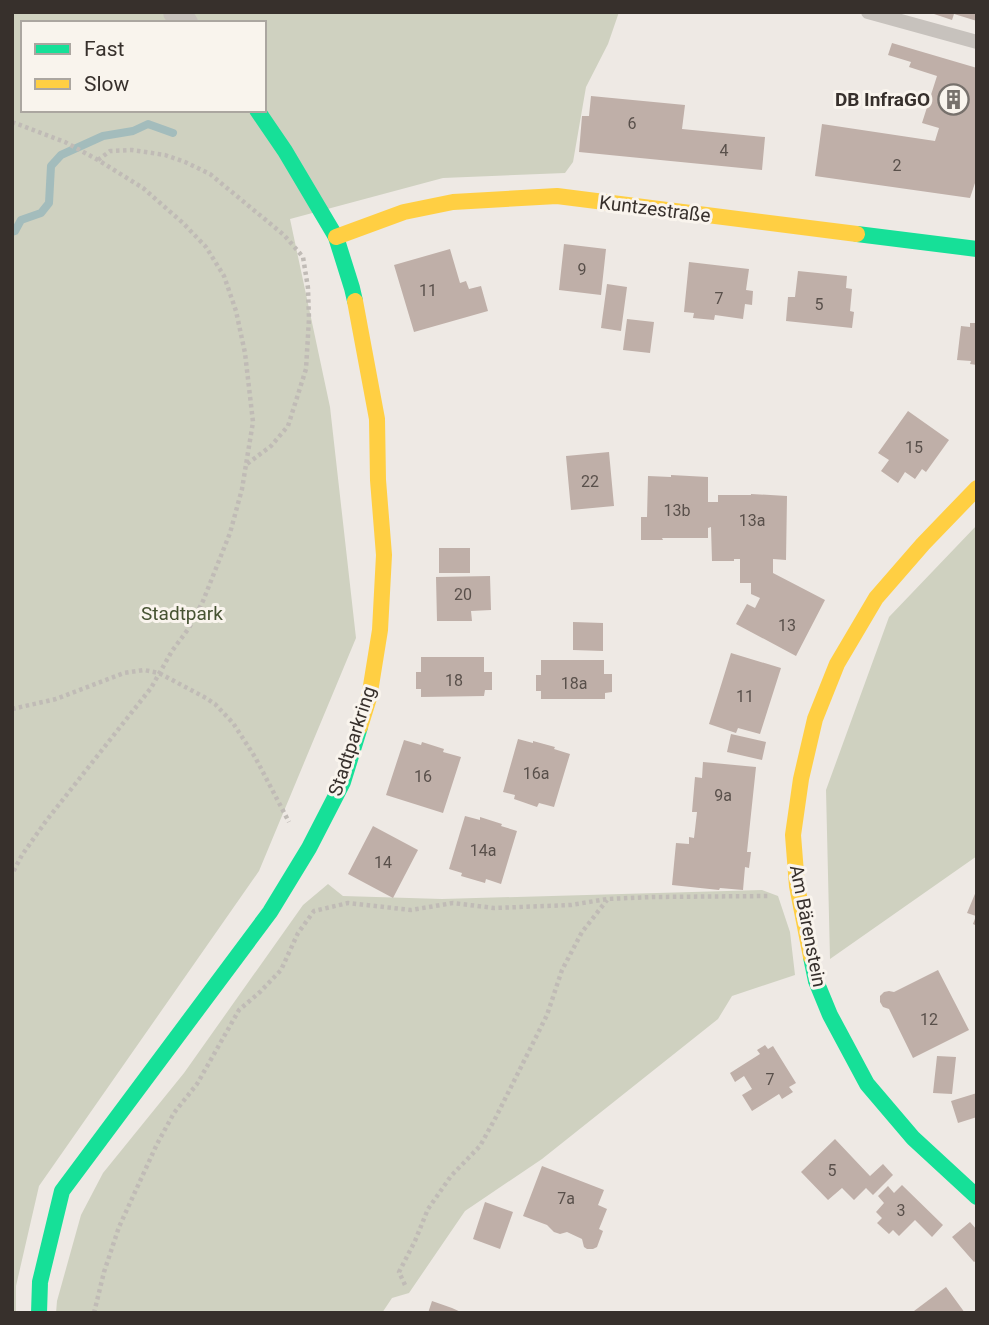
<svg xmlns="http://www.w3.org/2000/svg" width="989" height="1325" font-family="Roboto,sans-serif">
  <rect width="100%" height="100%" fill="#eee9e4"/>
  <path fill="#cfd1c0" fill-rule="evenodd" d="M12,12H619L608,44L586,87L573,162L565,173L443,178L290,219L330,407L356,638L259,871L39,1186L16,1286V1313H12ZM23,23H264V110H23Z
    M977,525V856L830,959L826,790L889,617Z
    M328,884L343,896L442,899L762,890L778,896L790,932L795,975L732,996L718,1019L542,1159L465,1211L409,1293L392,1298L382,1313H56L57,1301L81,1215L103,1173L184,1073L303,905Z"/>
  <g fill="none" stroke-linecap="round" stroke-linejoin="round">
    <path stroke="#a3bcbc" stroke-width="8" d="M12,232L15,231L21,220L41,213L49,203L51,166L61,155L103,136L133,131L148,124L173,133"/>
  </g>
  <path fill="#bfafa8" d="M928,12H977V21L954,14L952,20Z
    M892,43L977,68V177L970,198L815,176L822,124L935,141L939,128L922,123L937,76L909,67L911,62L888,55Z
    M591,96L685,105L682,129L765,137L762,170L579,152L582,116H589Z
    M564,244L606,249L601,295L559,290Z
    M450,249L460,283L466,281L469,289L481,286L488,311L414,332L394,265Z
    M689,262L749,269L746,290L753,291L752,305L745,304L743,319L715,315L714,320L693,318L694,313L684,312Z
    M798,271L847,276L846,288L852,289L850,311L854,312L852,328L786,321L788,297H795Z
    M607,284L627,287L621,331L601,328Z
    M627,319L654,322L650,353L623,350Z
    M970,323H977V365L970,364L971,361L957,360L961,326L970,327Z
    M908,411L949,440L926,472L922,469L915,479L905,472L898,483L881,471L889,460L878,453Z
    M609,452L614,506L571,510L566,456Z
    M671,475L708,477V502H718V495H751V494L787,496L786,560L773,559V573L825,600L796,656L736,624L747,604L755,608L760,598L751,594V583H740V559H734V561H712L711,527L708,528V538H662L663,540H641V517H647L648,476L671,477Z
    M439,548H470V573H439Z
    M490,576L491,610L471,611L472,621H437L436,577Z
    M573,622L603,623V651L573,650Z
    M731,653L781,668L760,734L738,728L736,733L709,724Z
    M421,657H484V672H492V690H485L484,696L421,697V689H416V672H421Z
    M541,660H604V674H612V692L605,693V699H541V691H536V675H541Z
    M731,734L766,742L762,760L727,752Z
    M518,739L533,743V741L555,747L554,749L570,754L554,807L539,803L537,807L514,799L515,795L503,792Z
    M404,740L421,745L422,742L444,749L443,752L461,757L443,813L386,795Z
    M703,762L756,767L747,852H751L749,868L745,867L743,890L720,888L719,890L672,885L676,843L689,844V837L694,838L697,812H692L695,777L702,778Z
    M465,816L480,820V817L502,824L501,826L517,831L501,884L486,879L485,883L461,876L462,873L449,869Z
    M373,826L418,850L393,898L348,874Z
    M977,889V926L973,924L976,916L967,913Z
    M938,970L969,1030L913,1058L889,1009L883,1007L880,1002V996L884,992L889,991L894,992Z
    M765,1045L768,1049L773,1046L796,1083L789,1087L793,1092L782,1099L779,1094L752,1111L742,1095L752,1089L744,1076L735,1082L730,1073L760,1054L757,1050Z
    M937,1056L956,1057L952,1094L933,1093Z
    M977,1093V1117L958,1123L951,1101Z
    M835,1139L870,1176L883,1164L893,1175L873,1195L866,1188L854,1200L842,1188L828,1200L801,1172Z
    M542,1166L604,1190L598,1205L607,1209L599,1229L603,1231L597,1247L593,1249H587L584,1247L582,1239L567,1232L560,1234L554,1232L547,1225L523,1216Z
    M902,1185L943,1225L932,1237L915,1220L899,1236L893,1230L889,1234L877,1223L882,1218L876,1212L884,1203L878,1196L888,1186L894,1193Z
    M485,1202L513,1212L500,1249L473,1239Z
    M970,1222L977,1230V1260L974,1262L952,1237Z
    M946,1287L965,1313H915L914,1311Z
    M432,1301L452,1308L463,1313H428Z"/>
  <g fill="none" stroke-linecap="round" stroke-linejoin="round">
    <path stroke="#c0bbb6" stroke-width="4.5" stroke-dasharray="3.5 3.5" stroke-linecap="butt" d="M12,122L65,142L98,160L143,188L183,223L206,247L224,276L236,311L245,353L253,422L242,489L230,533L203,601L189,628L172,651L151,688L46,821L22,855L12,874
      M98,160L110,151L132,150L165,155L185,162L210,174L284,235L303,257L308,288L309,319L306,369L288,426L271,446L247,464
      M12,709L56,699L124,673L144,670L159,673L206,698L215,704L233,723L255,757L289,822
      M405,1285L399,1272L415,1241L428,1209L451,1176L480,1146L496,1117L547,1015L562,970L582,932L607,900
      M94,1313L104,1272L119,1227L157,1144L174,1113L197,1084L239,1010L260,992L281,970L298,933L314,911L348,903L411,910L453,903L494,908L571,905L607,899L653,897L768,896"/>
    <path stroke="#c7c2bd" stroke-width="14" d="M868,12L977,42"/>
    <path stroke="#c7c2bd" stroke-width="26" d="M176,12L185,23"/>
    <path stroke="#16e098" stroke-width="16" d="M257,110L285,151L336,237L352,288L355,301
      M857,234L977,249
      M811,957L816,981L830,1015L867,1084L913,1138L977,1197
      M39,1313L40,1282L62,1191L270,912L309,848L343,782L360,727"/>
    <path stroke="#ffcf43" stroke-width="16" d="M336,237L404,212L453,202L557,196L857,234
      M355,301L377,419L378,480L384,555L380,630L369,698L360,727
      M811,957L797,886L793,835L801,779L815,719L837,664L876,598L923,544L977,488"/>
  </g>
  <defs>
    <symbol id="building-ring" viewBox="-11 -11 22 22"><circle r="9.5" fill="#f9f4ed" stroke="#77716c" stroke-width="1.5"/><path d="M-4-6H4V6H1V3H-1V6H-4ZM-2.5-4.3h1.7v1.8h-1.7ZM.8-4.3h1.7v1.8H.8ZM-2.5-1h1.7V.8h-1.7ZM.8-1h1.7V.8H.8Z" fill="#77716c"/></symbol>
  </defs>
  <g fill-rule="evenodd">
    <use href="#building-ring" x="936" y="82" width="35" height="35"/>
  </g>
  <g text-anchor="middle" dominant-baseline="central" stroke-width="6" stroke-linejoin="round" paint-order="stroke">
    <g font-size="16" fill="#59504b">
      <text x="632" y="123">6</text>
      <text x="724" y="150">4</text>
      <text x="897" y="165">2</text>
      <text x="582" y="269">9</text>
      <text x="428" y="290">11</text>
      <text x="719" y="298">7</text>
      <text x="819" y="304">5</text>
      <text x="914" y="447">15</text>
      <text x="590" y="481">22</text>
      <text x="677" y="510">13b</text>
      <text x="752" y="520">13a</text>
      <text x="463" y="594">20</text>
      <text x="787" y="625">13</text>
      <text x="454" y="680">18</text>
      <text x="574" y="683">18a</text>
      <text x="745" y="696">11</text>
      <text x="536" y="773">16a</text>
      <text x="423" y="776">16</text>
      <text x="723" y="795">9a</text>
      <text x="483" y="850">14a</text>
      <text x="383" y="862">14</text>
      <text x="929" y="1019">12</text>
      <text x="770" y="1079">7</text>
      <text x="832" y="1170">5</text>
      <text x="566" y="1198">7a</text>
      <text x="901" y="1210">3</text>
    </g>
    <g font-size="19" font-weight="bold" fill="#37302c" stroke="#f9f4ed" text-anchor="end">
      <text x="930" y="99">DB InfraGO</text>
    </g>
    <g font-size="19" fill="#37302c" stroke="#f9f4ed">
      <text transform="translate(655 209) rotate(7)">Kuntzestraße</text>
      <text transform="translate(352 741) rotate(-72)">Stadtparkring</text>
      <text transform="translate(808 926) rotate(79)">Am Bärenstein</text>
    </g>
    <g font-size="19" fill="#465332" stroke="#f9f4ed">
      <text x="182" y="613">Stadtpark</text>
    </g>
  </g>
  <rect width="989" height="1325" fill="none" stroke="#37302c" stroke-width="28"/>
  <rect x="21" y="21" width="245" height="91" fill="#f9f4ed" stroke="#aba6a0" stroke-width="2"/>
  <rect x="35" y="44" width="35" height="10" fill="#16e098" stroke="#aba6a0" stroke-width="2"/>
  <text x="84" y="56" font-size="21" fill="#37302c">Fast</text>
  <rect x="35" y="79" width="35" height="10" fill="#ffcf43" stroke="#aba6a0" stroke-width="2"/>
  <text x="84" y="91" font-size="21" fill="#37302c">Slow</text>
</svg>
